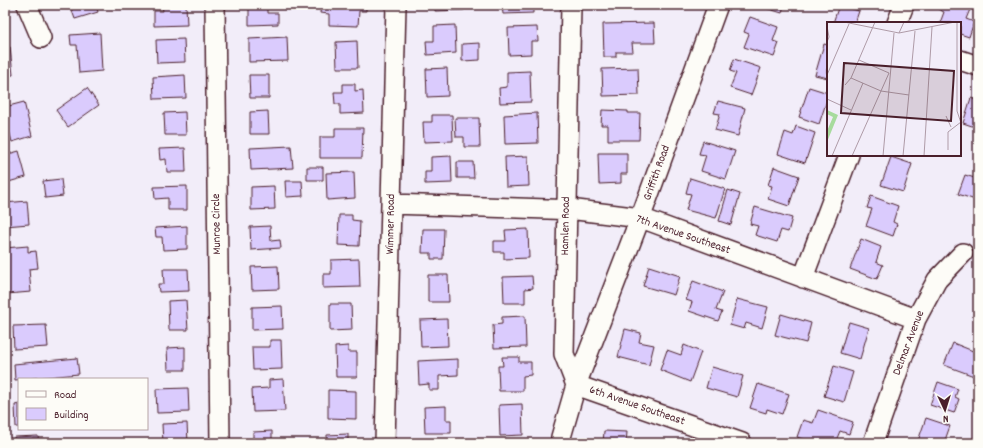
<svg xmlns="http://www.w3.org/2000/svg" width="983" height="448" font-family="Dekko,sans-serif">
  <rect width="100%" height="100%" fill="#f2edf9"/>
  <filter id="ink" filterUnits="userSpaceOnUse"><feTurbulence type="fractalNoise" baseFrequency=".025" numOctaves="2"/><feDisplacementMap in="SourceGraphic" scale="8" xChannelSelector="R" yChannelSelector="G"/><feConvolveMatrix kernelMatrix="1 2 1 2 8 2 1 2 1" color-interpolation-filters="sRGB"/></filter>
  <g filter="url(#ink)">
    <path fill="#dacbfd" stroke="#4a1f2b" d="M70,5H96L98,12L75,19Z
      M162,5H186L187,25L154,26V11H163Z
      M249,5H267V13H278V24L249,25Z
      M321,5H366V11H359L358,26L329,25V14L320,13Z
      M435,5H463L464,10L435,11Z
      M502,5H533V13L503,14Z
      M756,5H784L782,13Z
      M839,5L859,11L855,23H833Z
      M940,5H964L971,7L966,19L974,22L969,37L960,34V23H940L944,12L938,9Z
      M750,17L778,27L773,41L779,43L774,57L744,47L749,34L744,32Z
      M654,23L655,43H632L633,52H616V57H604L603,24Z
      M455,25L456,53L427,55L426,41H434V26Z
      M537,27L538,41H531V54L509,55L508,28Z
      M100,33L102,71L79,73L77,45H71L70,35Z
      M287,37L288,61L249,62V39Z
      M184,39L185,62L157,63L156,40Z
      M357,41L358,68H337L336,42Z
      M480,43V60L462,61V44Z
      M824,44L828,45V78L815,75Z
      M5,47H10L13,75L5,76Z
      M734,59L761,68L751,95L730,88L736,73L730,71Z
      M447,68L448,96L427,97L426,69Z
      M638,68L639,95L603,96L602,69Z
      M530,71L531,102L500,103L499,88L507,87V72Z
      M185,75L186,98L154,99L153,77Z
      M249,75H269V98H250Z
      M343,84H355V91L363,90L364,113L340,114V104H335L334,92H343Z
      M809,87L828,93V97L819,124L799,117Z
      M87,88L99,105L68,127L56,110Z
      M971,98L978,101V128L963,123Z
      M718,101L745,108L738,136L715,130L720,114L714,113Z
      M24,102L32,136L12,142L5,115V107Z
      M602,110L628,111V113H640L639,140H608V125H601Z
      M268,111L269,134H250V112Z
      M185,112L186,135H165L164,113Z
      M537,113L538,143L505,144L504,115Z
      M432,115H452L453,141L424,142L423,122H432Z
      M455,118H479L480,147H464V137H456Z
      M796,126L815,133L805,163L778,154L785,132L793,135Z
      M335,128H363L362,158H320V137H335Z
      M703,141L735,151L726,179L701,171L706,155L699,154Z
      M291,146L293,168L251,170L250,148Z
      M185,148L186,172H167L166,159L160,160L159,149Z
      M19,151L26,177L5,183V155Z
      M598,153H627V174H621V183L599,184Z
      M451,156L452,183L425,184V172H431V157Z
      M528,156L529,186L506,187L505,157Z
      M891,157L912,164L903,192L881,185Z
      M457,162H473L474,178H457Z
      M307,167H323V180H307Z
      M774,167L799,176L789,206L768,199L772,186L768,185Z
      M354,172L355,198L327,200L326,173Z
      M965,175L978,179V201L958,194Z
      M690,178L725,189L716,218L686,210L691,194L686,193Z
      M61,179L63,196L45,198L43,181Z
      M285,181H302L303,196L286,197Z
      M187,186V210H168V198L155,199L154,187Z
      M274,186L275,209L251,210V187Z
      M728,190L740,194L731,225L719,221Z
      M871,196L898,206L893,222L897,224L893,236L866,226L872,209L867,208Z
      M27,201L29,224L5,226V203Z
      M755,207L792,218L788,232L781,230L777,242L755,235L758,226L750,224Z
      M339,215H352V220L360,221L359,246L338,245Z
      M187,226V249L163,250L162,237H156L155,228Z
      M270,226L271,241L280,240L281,248L251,250L250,227Z
      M423,229H444L443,259H431V253H422Z
      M528,229L529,258L504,259V252H494V241H506L505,230Z
      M861,239L881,247L876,262L883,265L877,279L850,269Z
      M28,246V252L36,251L38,268L29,269L31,292L7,294L5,270V248Z
      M359,259L360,287L323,288V274H331V260Z
      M278,266L279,289L252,290L251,267Z
      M649,266L680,276L674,295L643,286Z
      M163,269H188L189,291L159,292L158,284H164Z
      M428,275H448L449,302H428Z
      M532,276L533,288L525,289V303H504L503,277Z
      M693,281L723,292L716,310L722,312L718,321L689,311L692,302L686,300Z
      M737,299L768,307L762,328L746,323L744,329L730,325Z
      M186,300L188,330H169L168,301Z
      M330,304H351L352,330L330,331Z
      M282,306L283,329L252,330V307Z
      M781,314L811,323L806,343L775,335Z
      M525,316L526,347L494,348L493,325L502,324V317Z
      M447,319L448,346L421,347L420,320Z
      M849,322L869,328L860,359L840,353Z
      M46,325L48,347L14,349L13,326Z
      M625,329L641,333L639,342L654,345L649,365L618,357Z
      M270,340H281L282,369L253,370L252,347H270Z
      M953,343L978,353V366L974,376L944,365Z
      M684,345L701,352L690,382L660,370L667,350L681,355Z
      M348,346V352H357V377H336L335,347Z
      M185,347V370H168L167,348Z
      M502,357H519V362H531V375L523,376V391H499L498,366H503Z
      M77,358L79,374L15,380L14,364Z
      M458,359V375L439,376V390H429V384L419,385L418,361Z
      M834,366L853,372L844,402L824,396Z
      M712,367L743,376L737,397L706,388Z
      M283,379L285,411L253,412L252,389L269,388V380Z
      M938,382L958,389L955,397L959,399L954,413L930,405Z
      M758,384L789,394L782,414L767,409L766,413L750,408Z
      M188,388L189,412L157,413L156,389Z
      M328,390L356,391V419L328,418Z
      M19,404V427H16L15,405Z
      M522,404L523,435L500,436L499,405Z
      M446,406V420H451V433H425L424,407Z
      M818,410L853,422L849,434L840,431L835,443H813L797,437L803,420L813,423Z
      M926,418L950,426L944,443H923L918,441Z
      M187,423L188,443H163L162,424Z
      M272,431V443H253V432Z
      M604,431L627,432L626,443H603Z
      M348,434V443H327V435Z
      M38,436L39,443H15L14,437Z"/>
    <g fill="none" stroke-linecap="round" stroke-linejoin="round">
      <defs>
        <path id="street" d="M27,5L41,38
          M215,5L220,443
          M718,5L644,208L576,385L742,443
          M897,23L904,5
          M960,60L978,66
          M391,204L577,210L641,218L916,319
          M803,278L849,155
          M385,443L396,5
          M561,443V437L576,385L564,354L571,5
          M873,443L916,319L937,280L963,253"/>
      </defs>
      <use href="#street" stroke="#4a1f2b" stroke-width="22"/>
      <use href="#street" stroke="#fdfcf7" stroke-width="19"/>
    </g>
  </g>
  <g text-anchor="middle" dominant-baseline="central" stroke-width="3" stroke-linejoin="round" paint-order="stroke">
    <g font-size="12" fill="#4a1f2b" stroke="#fdfcf7">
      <text transform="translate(657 173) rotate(-70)">Griffith Road</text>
      <text transform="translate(217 224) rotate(-91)">Munroe Circle</text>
      <text transform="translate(391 224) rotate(-89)">Wimmer Road</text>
      <text transform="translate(566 226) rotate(-89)">Hamlen Road</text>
      <text transform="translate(683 235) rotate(19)">7th Avenue Southeast</text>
      <text transform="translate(909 343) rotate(-69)">Delmar Avenue</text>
      <text transform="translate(637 406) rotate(19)">6th Avenue Southeast</text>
    </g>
  </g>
  <g transform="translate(827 22)">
    <rect width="134" height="134" fill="#f2edf9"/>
    <path d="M0,88L11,93L0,120V109L6,95L0,92Z" fill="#a7db9d"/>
    <path fill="none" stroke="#af9ba7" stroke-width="1" d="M17,0L72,11L128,0M130,0V89L134,101M0,4L2,15L0,20M72,11L77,0M0,53L22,2M24,56L54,69L82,73M18,63L24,56L48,0M0,77L24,88M119,94L124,105M121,128V110L134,100M5,134L36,61M25,134L62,51L32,38M56,134L67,11M76,134L88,9M97,134L105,5"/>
    <path fill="#4a1f2b" fill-opacity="0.15" stroke="#4a1f2b" stroke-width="2" d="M17,41L127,49L124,99L14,91Z"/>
    <rect width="134" height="134" fill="none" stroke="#4a1f2b" stroke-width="2"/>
  </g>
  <rect width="983" height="448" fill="none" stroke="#fdfcf7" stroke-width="20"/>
  <rect x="10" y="10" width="963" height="428" fill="none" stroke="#4a1f2b" stroke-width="1.5" filter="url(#ink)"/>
  <rect x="18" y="378" width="130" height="52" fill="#fdfcf7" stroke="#b5a4a5"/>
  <rect x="26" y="391" width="20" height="6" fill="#fdfcf7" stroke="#b5a4a5"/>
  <text x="54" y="398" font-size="12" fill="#4a1f2b">Road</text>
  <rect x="26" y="408" width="20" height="12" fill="#dacbfd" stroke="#b5a4a5"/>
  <text x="54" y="418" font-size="12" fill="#4a1f2b">Building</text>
  <g transform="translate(945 410) rotate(176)" stroke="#fdfcf7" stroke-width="3" paint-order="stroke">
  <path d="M0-3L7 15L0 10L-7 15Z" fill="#4a1f2b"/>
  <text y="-6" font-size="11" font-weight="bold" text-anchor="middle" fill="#4a1f2b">N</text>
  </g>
</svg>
